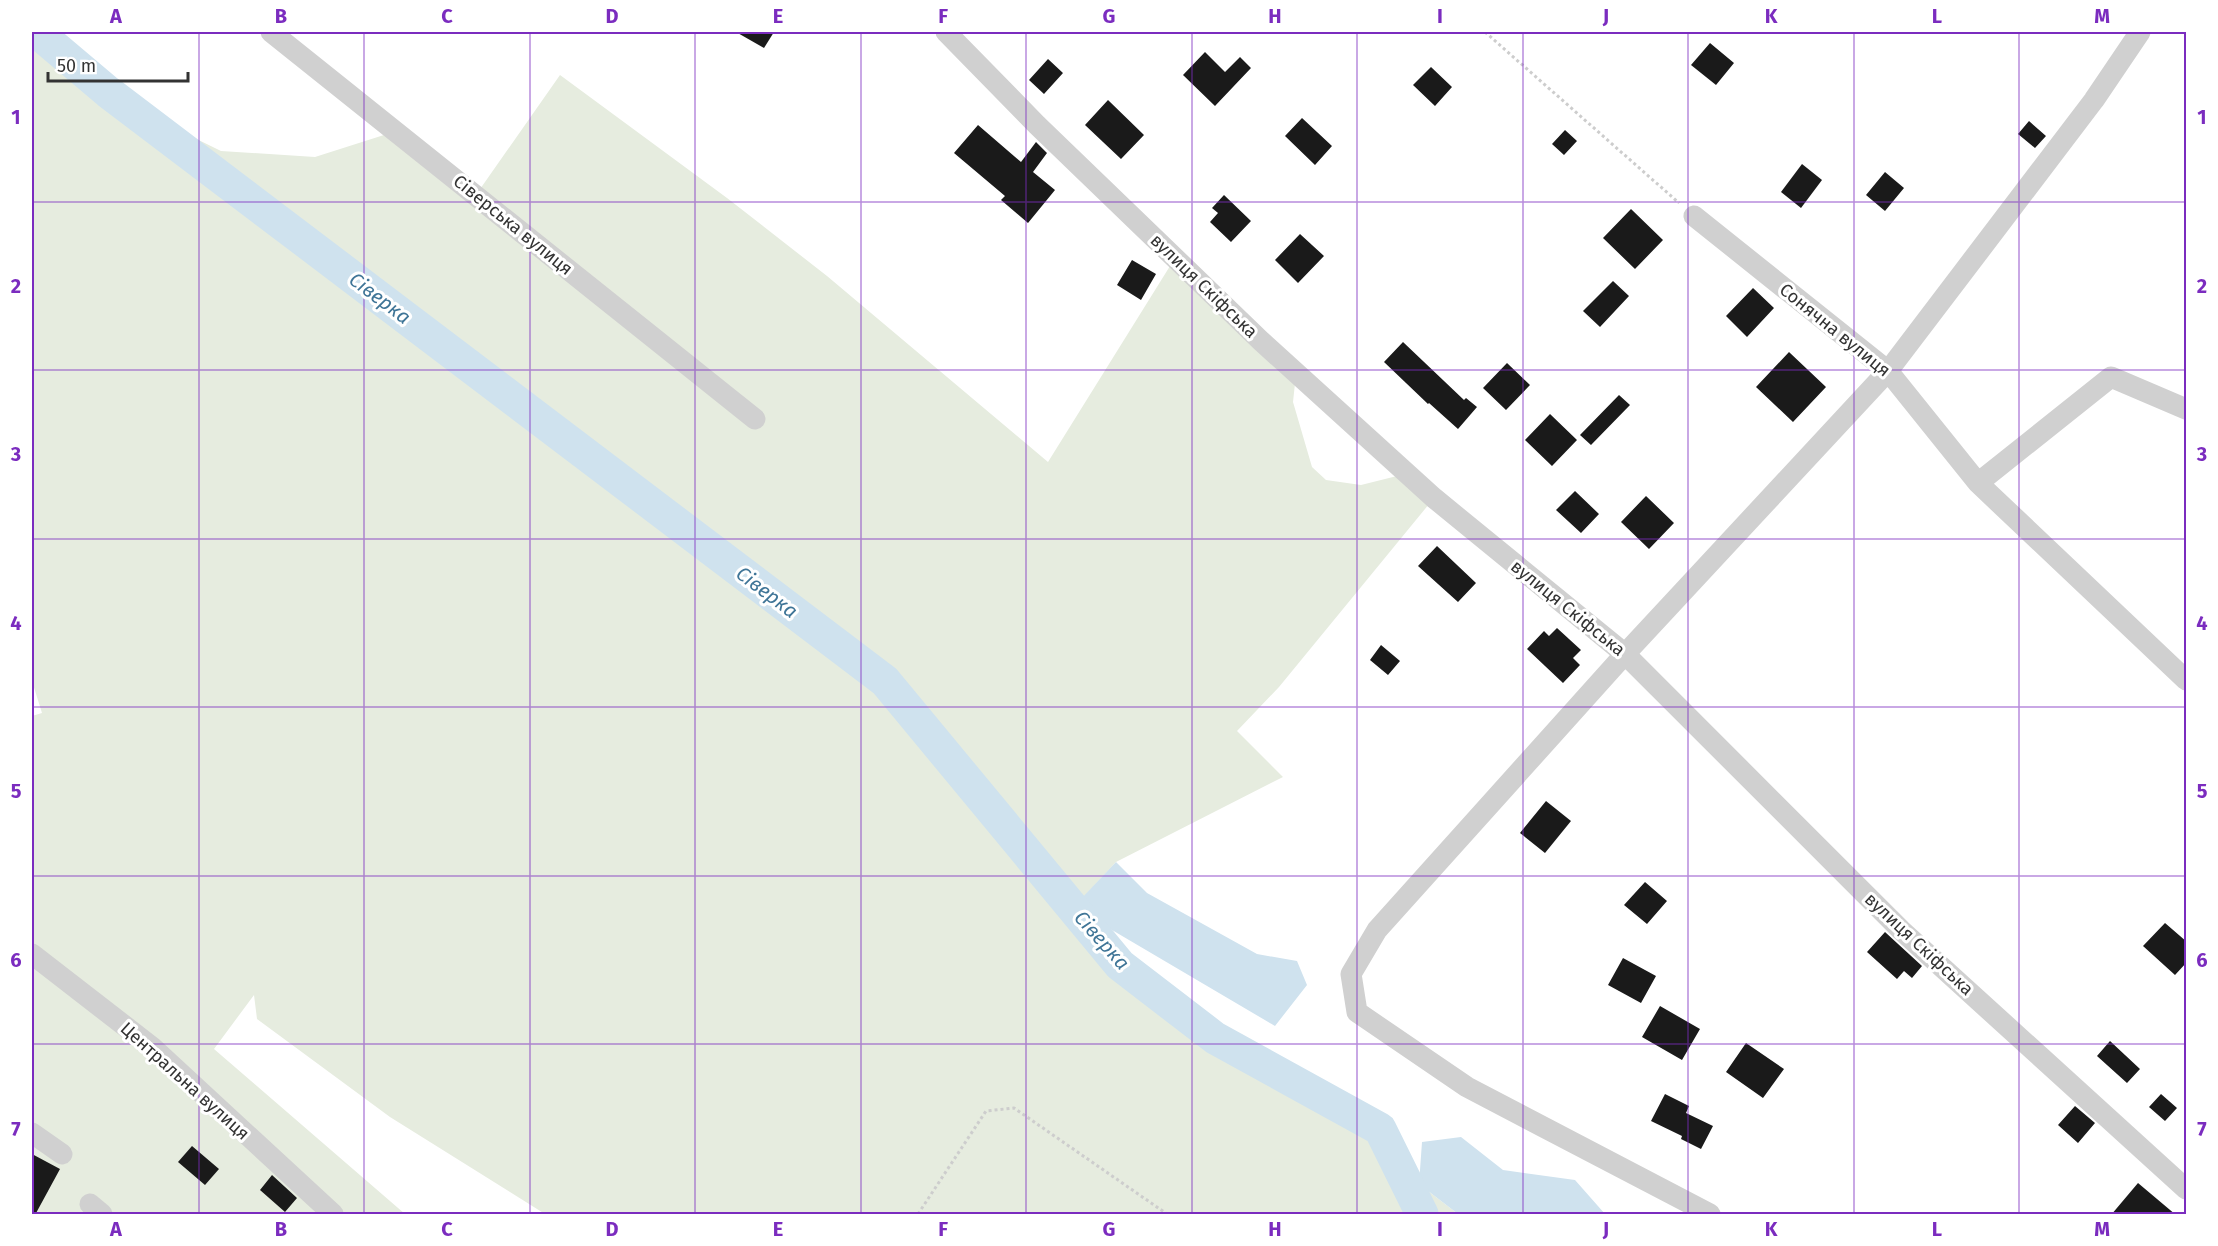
<svg xmlns="http://www.w3.org/2000/svg" width="2218" height="1246" font-family="'Fira Sans',sans-serif">
  <rect width="100%" height="100%" fill="#fff"/>
  <path fill="#e6ecdf" d="M32,32H37L42,35L74,73L168,125L221,151L315,157L384,135L471,202L560,75L727,198L827,276L1048,462L1175,258L1296,374L1293,402L1312,467L1326,480L1361,485L1397,476L1434,498L1279,687L1237,731L1283,777L1116,862L1064,918L1120,965L1215,1038L1380,1129L1419,1184L1458,1214H545L390,1117L257,1019L254,995L214,1049L405,1214H32V716L42,713L32,681Z"/>
  <path fill="#cfe2ee" d="M1116,862L1147,893L1257,954L1297,961L1307,985L1275,1026L1112,930L1079,901Z
    M1461,1137L1503,1170L1575,1180L1605,1214H1458L1419,1184L1422,1142Z"/>
  <g fill="none" stroke-linecap="round" stroke-linejoin="round">
    <path stroke="#cfe2ee" stroke-width="33" d="M37,32L108,92L885,681L1120,965L1215,1038L1380,1129L1422,1214"/>
  </g>
  <path fill="#1a1a1a" d="M736,32H774L764,48Z
    M1710,43L1734,63L1716,85L1691,65Z
    M1205,52L1225,72L1240,57L1251,68L1215,106L1183,75Z
    M1048,59L1063,73L1044,94L1029,80Z
    M1431,67L1452,87L1435,106L1413,85Z
    M1108,100L1144,135L1121,159L1085,125Z
    M1302,118L1332,146L1315,165L1285,136Z
    M2029,121L2046,136L2035,148L2018,134Z
    M978,125L1021,162L1036,142L1047,153L1033,172L1055,190L1028,223L1001,200L1005,196L954,153Z
    M1565,130L1577,141L1564,155L1552,144Z
    M1802,164L1822,180L1801,208L1781,192Z
    M1885,172L1904,188L1885,211L1866,195Z
    M1224,195L1251,221L1231,242L1210,222L1218,213L1212,208Z
    M1631,209L1663,240L1635,269L1603,238Z
    M1300,234L1324,256L1298,283L1275,260Z
    M1132,260L1156,274L1141,300L1117,285Z
    M1613,281L1629,296L1600,327L1583,311Z
    M1753,288L1774,308L1747,337L1726,316Z
    M1403,342L1464,400L1466,398L1477,407L1458,429L1429,403L1428,404L1384,362Z
    M1789,352L1826,387L1793,422L1756,387Z
    M1507,363L1530,385L1506,410L1483,388Z
    M1619,395L1630,405L1591,445L1580,435Z
    M1550,414L1577,440L1552,466L1525,440Z
    M1575,491L1599,514L1581,533L1556,510Z
    M1646,496L1674,523L1649,549L1621,522Z
    M1437,546L1476,583L1458,602L1418,566Z
    M1557,628L1581,650L1573,658L1580,665L1563,683L1527,649L1544,631L1549,636Z
    M1381,645L1400,661L1388,675L1370,660Z
    M1546,801L1571,821L1545,853L1520,833Z
    M1645,882L1667,901L1647,924L1624,905Z
    M2165,923L2187,942V962L2175,975L2143,946Z
    M1885,932L1922,966L1912,978L1904,971L1897,979L1867,952Z
    M1623,958L1656,976L1641,1003L1608,985Z
    M1660,1006L1700,1029L1682,1060L1642,1037Z
    M2110,1041L2140,1069L2127,1083L2097,1056Z
    M1746,1043L1784,1069L1763,1098L1726,1072Z
    M1665,1094L1689,1106L1686,1113L1713,1126L1701,1149L1681,1139L1682,1136L1651,1121Z
    M2161,1094L2177,1108L2165,1121L2149,1107Z
    M2075,1106L2095,1123L2078,1143L2058,1125Z
    M192,1146L219,1169L205,1185L178,1162Z
    M32,1154L60,1169L35,1215H32Z
    M272,1175L297,1198L285,1212L260,1190Z
    M2138,1183L2176,1215H2111Z"/>
  <g fill="none" stroke-linecap="round" stroke-linejoin="round">
    <path stroke="#cdcdcd" stroke-width="3" stroke-dasharray="3 3" stroke-linecap="butt" d="M1485,32L1679,203
      M918,1214L986,1111L1014,1108L1167,1214"/>
    <path stroke="#d0d0d0" stroke-width="21" d="M271,32L755,419
      M946,32L1037,125L1261,341L1434,498L1625,654L1901,930L2186,1189
      M1694,216L1888,371L1978,483L2186,680
      M1978,483L2111,377L2186,409
      M32,954L152,1047L333,1214
      M32,1133L62,1154
      M90,1204L102,1214
      M1710,1214L1467,1087L1357,1012L1351,974L1377,930L1625,654L1888,371L2094,100L2140,32"/>
  </g>
  <path fill="none" stroke="#7b2cbf" stroke-width="1.5" stroke-opacity="0.55" d="M199,32V1214M364,32V1214M530,32V1214M695,32V1214M861,32V1214M1026,32V1214M1192,32V1214M1357,32V1214M1523,32V1214M1688,32V1214M1854,32V1214M2019,32V1214M32,202H2186M32,370H2186M32,539H2186M32,707H2186M32,876H2186M32,1044H2186"/>
  <g text-anchor="middle" dominant-baseline="central" stroke-width="6" stroke-linejoin="round" paint-order="stroke">
    <g font-size="18" fill="#333" stroke="#fff">
      <text transform="translate(513 225) rotate(39)">Сіверська вулиця</text>
      <text transform="translate(1204 286) rotate(44)">вулиця Скіфська</text>
      <text transform="translate(1835 330) rotate(39)">Сонячна вулиця</text>
      <text transform="translate(1568 608) rotate(39)">вулиця Скіфська</text>
      <text transform="translate(1919 944) rotate(43)">вулиця Скіфська</text>
      <text transform="translate(185 1081) rotate(42)">Центральна вулиця</text>
    </g>
    <g font-size="20" font-style="italic" fill="#3f7597" stroke="#fff">
      <text transform="translate(380 298) rotate(37)">Сіверка</text>
      <text transform="translate(767 592) rotate(37)">Сіверка</text>
      <text transform="translate(1102 940) rotate(48)">Сіверка</text>
    </g>
  </g>
  <rect width="2218" height="1246" fill="none" stroke="#ffffff" stroke-width="66"/>
  <path d="M48 72v9h140v-9" fill="none" stroke="#333333" stroke-width="3"/>
  <text x="57" y="72" font-size="18" fill="#333333" stroke="#ffffff" stroke-width="4.5" paint-order="stroke">50 m</text>
  <rect x="33" y="33" width="2152" height="1180" fill="none" stroke="#7b2cbf" stroke-width="2"/>
  <g font-size="20" text-anchor="middle" font-weight="bold" fill="#7b2cbf">
    <text x="116" y="23">A</text>
    <text x="281" y="23">B</text>
    <text x="447" y="23">C</text>
    <text x="612" y="23">D</text>
    <text x="778" y="23">E</text>
    <text x="943" y="23">F</text>
    <text x="1109" y="23">G</text>
    <text x="1275" y="23">H</text>
    <text x="1440" y="23">I</text>
    <text x="1606" y="23">J</text>
    <text x="1771" y="23">K</text>
    <text x="1937" y="23">L</text>
    <text x="2102" y="23">M</text>
    <text x="16" y="124">1</text>
    <text x="2202" y="124">1</text>
    <text x="16" y="293">2</text>
    <text x="2202" y="293">2</text>
    <text x="16" y="461">3</text>
    <text x="2202" y="461">3</text>
    <text x="16" y="630">4</text>
    <text x="2202" y="630">4</text>
    <text x="16" y="798">5</text>
    <text x="2202" y="798">5</text>
    <text x="16" y="967">6</text>
    <text x="2202" y="967">6</text>
    <text x="16" y="1136">7</text>
    <text x="2202" y="1136">7</text>
    <text x="116" y="1236">A</text>
    <text x="281" y="1236">B</text>
    <text x="447" y="1236">C</text>
    <text x="612" y="1236">D</text>
    <text x="778" y="1236">E</text>
    <text x="943" y="1236">F</text>
    <text x="1109" y="1236">G</text>
    <text x="1275" y="1236">H</text>
    <text x="1440" y="1236">I</text>
    <text x="1606" y="1236">J</text>
    <text x="1771" y="1236">K</text>
    <text x="1937" y="1236">L</text>
    <text x="2102" y="1236">M</text>
  </g>
</svg>
